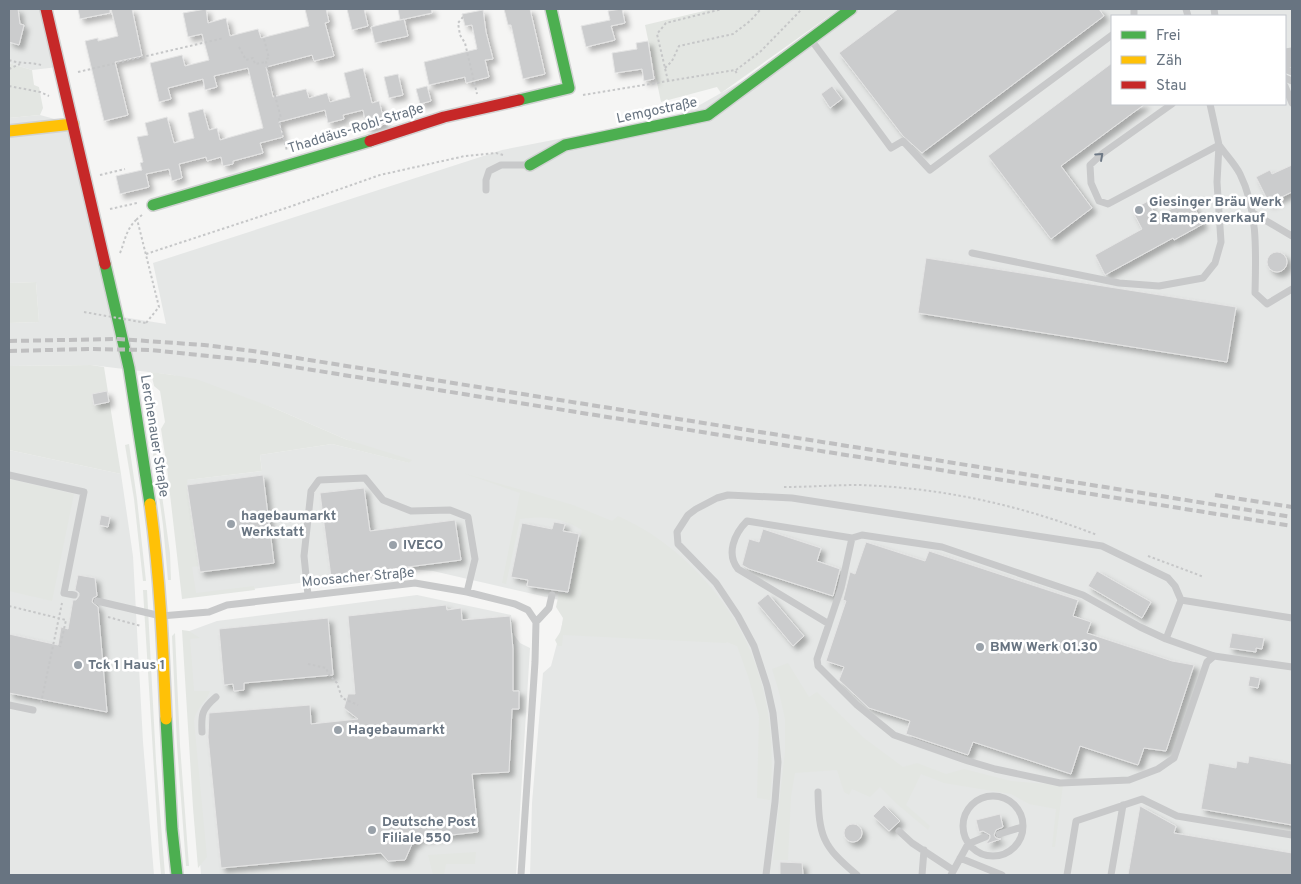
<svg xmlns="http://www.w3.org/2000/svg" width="1301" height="884" font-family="Overpass,sans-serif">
  <defs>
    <filter id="shadow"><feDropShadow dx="4.5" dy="4.5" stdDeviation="2.5" flood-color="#0004"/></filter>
  </defs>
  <rect width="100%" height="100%" fill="#f5f5f4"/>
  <path fill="#e5e7e6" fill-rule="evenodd" d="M9,9H45L58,67L32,70L9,63Z
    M839,9H1292V875H530L532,803L543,673L551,666L568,602L433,571L410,569L188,597L178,481L262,471L260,455L332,444L410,463L345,439L274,408L173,375L91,365L9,366V323L39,322L36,282L9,283V118L40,115L73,124L116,316L166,324L153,263L502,150L682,115L744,80ZM1112,16H1285V104H1112Z
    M9,450L121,474L133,556L143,742L154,875H9Z
    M417,595L511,615L514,635L520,643L530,648L516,875H201L184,633L217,621Z"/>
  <path fill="#e3e6e2" d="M712,9H839L721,93L717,87L661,102L645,25Z
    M9,63L32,70L34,85L39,87L43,108L40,115L9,118Z
    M36,282L39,322L9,323V283Z
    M91,365L104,367L121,474L9,450V366Z
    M151,372L173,375L196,379L274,408L345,439L412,460L409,463L332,444L260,455L262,471L187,480L199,566L192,567L196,593L254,586L255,590L182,599L167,468L161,429L165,422L160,391L154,386Z
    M129,444L137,499L146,581H143L134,499L125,445Z
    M155,445L170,553L171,580H168L163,525L152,446Z
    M463,473L573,505L612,521L618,516C649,530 674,548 698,573C759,636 778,713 770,800L757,798L759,716L748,676L737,646L727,642L726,643L563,635L562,646H558L555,640L561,631L563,618L556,607L559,593L569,594L582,530C560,517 546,516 520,519L506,584L502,583L520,493Z
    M9,479L74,494L52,601L9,591Z
    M143,590H147L156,761L165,875H161L159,852Z
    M182,630L189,631L200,638L190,639L194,691H210C206,703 197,706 194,721L207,857L198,868L193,808Z
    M175,633L180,745L189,866H186L177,745L172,636Z
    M788,663L809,697L817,692L864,738L903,767L917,763L946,774L964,769L1011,781L1063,785L1055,847H1052L1056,809L1029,804L1011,794L944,783L921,774L906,805L930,826L928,830L897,804L880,787L870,797L852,789L849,795L844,792L837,770L795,773L791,797L788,860H773L785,751V719L779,692L772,669Z
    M476,852L475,864H446L444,875H433L428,855Z"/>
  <path fill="#cbcccd" stroke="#e4e4e4" filter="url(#shadow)" d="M9,9H18L20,24L24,25L19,45L9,42Z
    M78,9H110V13L80,19Z
    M111,9H132L142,56L115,62L128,115L104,121L85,41L98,38V41L118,36Z
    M206,9L208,23L226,18L230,36L258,29L261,38L309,26L305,9H326L329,22L325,23L334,56L314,61L312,55L266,67L273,97L306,89L309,98L327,93L330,102L350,97L344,73L363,68L372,103L379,101L385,124L367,129L363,110L343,115L344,119L328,123L325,110L279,122L283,137L260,143L263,153L233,161V164L223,166L221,157L207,161L206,157L179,164L182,178L172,181L169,169L146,174L149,187L120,194L116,176L142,170L140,163L143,162L137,137L148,135L145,123L167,117L174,143L194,138L188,113L203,109L209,130L217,128L220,140L263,128L248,68L214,76L217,87L205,90L203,79L168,88L171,99L159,102L150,63L182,55L185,66L209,60L202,34L188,37L183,13Z
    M347,9H364L368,26L352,30Z
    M398,9H431L432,13L400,20Z
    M504,9H530L545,74L523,79L511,25H508Z
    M622,9L625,23L611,26L615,40L586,47L581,26L610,20L608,11Z
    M898,9H1099L1104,16L922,153L903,136L839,53Z
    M483,10L486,32L493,59L485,60L489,77L466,83L465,77L429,85L424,62L477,49L472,25L465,26L462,14Z
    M404,19L408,36L375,43L371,27Z
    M648,41L654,79L644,81L642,69L615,73L612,53L637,49L636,43Z
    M1112,63V104H1145L1061,166L1092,208L1051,239L988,156Z
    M398,74L403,95L389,98L384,77Z
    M427,86L431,101L420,104L416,89Z
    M832,86L842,99L830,108L821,94Z
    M1292,165V192L1269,203L1256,177L1270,170L1272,174Z
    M1190,199L1203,224L1174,240L1173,238L1105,275L1095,255L1142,229L1132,210L1148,201L1156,217Z
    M1267 262a10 10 0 1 1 20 0a10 10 0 1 1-20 0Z
    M926,258L1236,307L1227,362L918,313Z
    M107,391L109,402L94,405L92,394Z
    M263,475L274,563L200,572L187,485Z
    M364,488L370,531L455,520L461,560L331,577L320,493Z
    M101,515L110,517L108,527L99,525Z
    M554,522L565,524L563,531L579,534L568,592L527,586L528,580L511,577L522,523L552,529Z
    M763,529L821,548L817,561L840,569L833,596L749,569L742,565L749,539L759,542Z
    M866,542L925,561L929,551L1078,600L1073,616L1091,622L1087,633L1172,661L1194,665L1166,751L1144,748L1138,765L1080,746L1071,774L973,742L968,755L906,734L910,721L869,708L839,680L844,667L826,661L846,601L843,600L850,572L855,574Z
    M1097,571L1151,602L1142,618L1088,586Z
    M78,575L95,578L97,596L93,598L92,602L98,607L107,712L9,693V634L58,645L61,627L68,629L73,600H76L79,596V593L75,590Z
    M768,594L804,636L793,646L757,603Z
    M446,605L447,610L461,608L462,620L510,616L513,649V691H519V709H512L509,772L472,774L478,832L416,839L417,843L412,844L405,860L388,861L381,853L221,868L208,737L209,713L310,705L311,724L358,719L344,708L348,694H355L348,616Z
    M328,618L333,675L244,683V690L234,691L233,684L224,685L219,629Z
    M1232,633L1264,638L1262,649L1256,648V652L1229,648Z
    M1250,676L1260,678L1258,688L1248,686Z
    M1249,756L1292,764V825L1201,809L1209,763L1236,768L1237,761L1248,763Z
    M884,805L900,821L889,831L873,816Z
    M1140,806L1176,826L1174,833L1292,853V875H1128Z
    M1000,814L1003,827L996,830L994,835L996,838L1001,839L986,844L990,838V835L983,831L979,832L976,820Z
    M844 833a9 9 0 1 1 18 0a9 9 0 1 1-18 0Z
    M780,862L802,863L803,875H780Z"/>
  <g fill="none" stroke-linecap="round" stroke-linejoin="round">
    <defs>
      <path id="fast" d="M519,100L569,88L551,9
        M530,165L565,145L708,115L851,9
        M153,205L370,141
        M105,264L129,368L150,504
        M166,719L172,829L177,875"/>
      <path id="slow" d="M9,131L73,124
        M150,504C160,576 163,647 166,719"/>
      <path id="jam" d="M46,9L105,264
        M370,141L444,117L519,100"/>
    </defs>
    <use href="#fast" stroke="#d1d2d2" stroke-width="14"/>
    <use href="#slow" stroke="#d1d2d2" stroke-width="14"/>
    <use href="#jam" stroke="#d1d2d2" stroke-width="14"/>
    <path stroke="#c6c7c8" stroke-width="2" stroke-dasharray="2.5 2.5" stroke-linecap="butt" d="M463,17L458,23L460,35L465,43L477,94
      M264,39L269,58L266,59V62L281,118L279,119L287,151
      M239,47L246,60L253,58L255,64L266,62
      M9,60C20,64 31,62 41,65
      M665,68L672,61L679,46L733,34L750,21L761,9
      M9,69L20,64
      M736,70L761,51L802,9
      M78,72L224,38
      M668,81L657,34L666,23L722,9
      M9,86L40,92L49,96
      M583,95L735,70L737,74
      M100,175L125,169
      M110,209L137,203
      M142,215L137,219L159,307L146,323
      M120,253C125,241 126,229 137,219
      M146,254L289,207L380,175L465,156L496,153L503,155
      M784,487C809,487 834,485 860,485C943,488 1020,505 1097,535
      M1148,556L1204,577
      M9,606L66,620L60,647
      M108,617L141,626
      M308,664L326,668L329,675L337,683L342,698L358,705
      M41,703L62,603"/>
    <path stroke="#c8c9ca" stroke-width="7" d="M1186,9L1188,16
      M1214,9L1215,16
      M1134,16V9
      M812,41L891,148L903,141L930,170L1112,35
      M1285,52L1292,51
      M1285,57L1292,58
      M1285,62L1292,64
      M1285,69L1292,72
      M1285,78L1292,81
      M1285,86L1292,103
      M1172,104L1103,153L1090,165L1091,183L1099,201L1108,204L1219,145
      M1219,145C1226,155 1235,164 1240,174C1258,210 1256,254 1255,293L1267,304L1292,289
      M486,190V180L489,171L501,165H529
      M1253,213L1292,236
      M972,253L1119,283L1159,286L1203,278L1215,263L1221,242L1217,182L1219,145L1210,104
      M9,475L84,492L64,593L74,595
      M852,538L841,588L829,624L738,569C726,554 734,534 747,521L852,538L862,535L942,547L1083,595L1140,627L1166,639L1214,656L1292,667
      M308,595L304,556L311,491L319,480L365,478L383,500L411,511L450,510L468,517L475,559L467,592
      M1181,600L1292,618
      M97,601L161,616L209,612L227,605L415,583L467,592L515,604L528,610L536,622L535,662L521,875
      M536,622L549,608L552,595
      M829,624L817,659L818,666L857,705L894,735L968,761L995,769L1060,783L1129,780L1158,769L1174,758L1207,662L1214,656
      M9,705L33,710
      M202,732C201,714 202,709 216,697
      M818,792C819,836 822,846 857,875
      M963 826a30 30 0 1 1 60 0a30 30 0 1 1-60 0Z
      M899,831L912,843L953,870
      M999,834L1022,827
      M960,858L1002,875
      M766,875L775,802L778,762L773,713L767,686L754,646L738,616L716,583L678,544L677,532L688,515L696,509L717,498L728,495L792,498L1102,546L1168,578L1175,586L1181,600L1166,639
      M922,875L924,850
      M951,875L968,844L985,837
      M1067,875L1076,821L1142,799L1177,816L1292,835
      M1111,875L1123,805"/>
    <use href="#fast" stroke="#4caf50" stroke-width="11"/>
    <use href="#slow" stroke="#ffc107" stroke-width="11"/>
    <use href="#jam" stroke="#c62828" stroke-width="11"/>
    <path stroke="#bfbfc0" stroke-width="4" stroke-dasharray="8 4" stroke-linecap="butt" d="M9,341L118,339L204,345L253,351L1292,517
      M9,351L90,349L151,350L256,361L1292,526
      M1215,495L1292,507"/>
    <path stroke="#c6c7c8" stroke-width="2" stroke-dasharray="2.5 2.5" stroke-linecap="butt" d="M84,312L146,323"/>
  </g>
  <defs><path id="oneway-chevron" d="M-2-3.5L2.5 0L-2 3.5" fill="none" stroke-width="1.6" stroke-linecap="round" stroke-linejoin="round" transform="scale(1.25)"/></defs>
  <use stroke="#6d7885" href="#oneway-chevron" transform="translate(1100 156) rotate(-42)"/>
  <g fill="#99a1a9" stroke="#fff" stroke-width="2">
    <circle cx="1139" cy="210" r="5"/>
    <circle cx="231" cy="524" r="5"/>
    <circle cx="393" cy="545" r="5"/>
    <circle cx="980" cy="647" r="5"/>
    <circle cx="78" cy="665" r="5"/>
    <circle cx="338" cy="730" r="5"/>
    <circle cx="372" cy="830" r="5"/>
  </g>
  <g text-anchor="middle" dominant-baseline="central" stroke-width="5" stroke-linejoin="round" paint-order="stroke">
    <g font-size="14" fill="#687481" stroke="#fff">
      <text transform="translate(657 111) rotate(-12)">Lemgostraße</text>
      <text transform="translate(356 129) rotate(-17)">Thaddäus-Robl-Straße</text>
      <text transform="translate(154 436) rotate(81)">Lerchenauer Straße</text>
      <text transform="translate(358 578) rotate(-5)">Moosacher Straße</text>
    </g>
    <g font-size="14" font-weight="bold" fill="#687481" stroke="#fff" text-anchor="start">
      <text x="1149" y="202">Giesinger Bräu Werk<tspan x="1149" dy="16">2 Rampenverkauf</tspan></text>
      <text x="241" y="516">hagebaumarkt<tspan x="241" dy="16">Werkstatt</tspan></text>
      <text x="403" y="545">IVECO</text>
      <text x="990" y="647">BMW Werk 01.30</text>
      <text x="88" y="665">Tck 1 Haus 1</text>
      <text x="348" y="730">Hagebaumarkt</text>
      <text x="382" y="822">Deutsche Post<tspan x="382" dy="16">Filiale 550</tspan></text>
    </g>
  </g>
  <rect width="1301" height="884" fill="none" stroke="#687481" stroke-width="20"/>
  <rect x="1111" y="15" width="175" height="90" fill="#ffffff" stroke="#c3c7cd"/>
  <rect x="1121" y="31" width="25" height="8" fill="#4caf50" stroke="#c3c7cd"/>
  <text x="1156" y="40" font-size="15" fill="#687481">Frei</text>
  <rect x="1121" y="56" width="25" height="8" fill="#ffc107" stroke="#c3c7cd"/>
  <text x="1156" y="65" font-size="15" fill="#687481">Zäh</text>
  <rect x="1121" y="81" width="25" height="8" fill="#c62828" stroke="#c3c7cd"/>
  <text x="1156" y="90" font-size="15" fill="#687481">Stau</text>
</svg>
